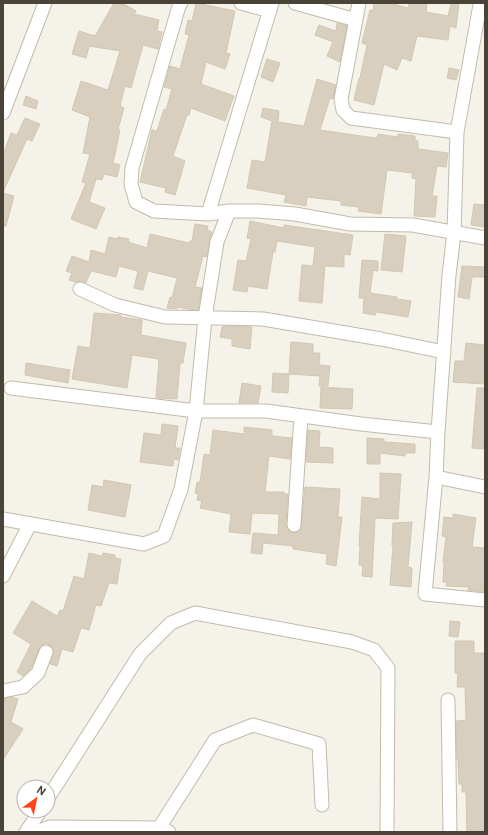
<svg xmlns="http://www.w3.org/2000/svg" width="488" height="835" font-family="Roboto,sans-serif">
  <rect width="100%" height="100%" fill="#f5f2e9"/>
  <path fill="#d8cfbe" stroke="#d3c7b1" d="M114,3H122L136,11L134,14L159,20L157,31L162,32L158,49L143,45L131,88L125,86L120,106L124,108L118,129L120,130L113,163L120,165L117,177L104,174L102,180L96,179L89,202L105,208L96,229L71,219L86,183L82,182L90,154L83,153L90,117L72,110L81,81L108,90L120,51L89,46L86,58L72,54L79,31L95,36Z
    M196,3L235,11L226,53L230,54L225,69L206,62L201,84L234,96L225,121L191,108L189,115H187L173,156L185,161L175,195L165,192L166,188L140,182L152,130L157,131L164,109L166,110L172,89L164,87L170,66L180,69L189,35L185,34L188,20L192,21Z
    M374,3H390L408,8L409,3H427L426,12L448,16L451,3H459L456,28L450,26L448,40L417,36L411,61L402,58L397,70L384,64L374,105L354,100L359,78H360L367,45L362,43L370,10L373,11Z
    M337,23L347,26L340,62L327,56L333,42L315,35L319,25L336,31Z
    M267,59L280,63L273,82L261,77Z
    M449,68L459,70L456,80L447,78Z
    M317,79L336,85L333,99L330,98L320,130L375,138H377L378,134L398,137V134L415,136V140L418,141V149L448,153L446,167L437,166L432,196H437L435,217L414,216L416,179L412,178V173L387,170L381,214L358,211L359,207L341,205V201L307,197L306,206L284,202L286,195L247,188L252,160L265,162L272,121L261,117L263,108L279,111L278,122L304,126Z
    M26,96L38,101L36,109L23,105Z
    M25,118L40,124L32,141L27,139L3,192V155L11,133L17,135Z
    M3,193L14,196L6,226H3Z
    M474,204L485,205V227L471,225Z
    M250,221L284,228V225L353,235L350,255L344,254V267L325,266L322,303L299,301L302,265L313,266L315,247L277,241L275,252H273L267,289L248,286L247,292L233,290L238,260L246,261L251,239L247,238Z
    M195,224L208,226L207,230L212,232L209,241L207,257L203,256L195,287L202,288L198,310L187,309L178,307L177,309L167,308L170,297L172,298L177,278L148,271L143,290L134,288L138,271L119,266L116,277L91,271L86,283L80,281L76,282L69,280L72,273L66,271L72,256L89,262L91,250L105,254L109,237L117,239L118,237L129,239L128,242L147,248L150,234L189,243L190,241H192Z
    M385,234L406,236L402,272L381,270Z
    M362,260L378,261V271L373,270L370,293L397,297V299L411,301L408,317L376,312L375,315L363,313L364,298H359Z
    M462,266L485,267V277H472L469,299L458,297Z
    M94,313L121,315V317L142,320L141,335L186,343L183,363H180L177,399L156,398L159,359L132,355L127,388L72,379L78,346L90,348Z
    M225,326L252,327L250,349L232,346V339L220,337L222,327Z
    M291,342L313,344V353H320L319,365L330,366L328,386H319L320,376L289,374Z
    M466,343L485,345V384L453,382L455,361H464Z
    M26,363L70,370L68,383L25,375Z
    M273,373L289,374L288,393L272,392Z
    M242,383L261,386L258,403H239Z
    M321,387L353,389L352,409L320,408Z
    M477,388H485L484,449L472,448Z
    M162,424L178,426L175,448H180L178,460L174,459L173,466L140,462L144,433L161,435Z
    M244,427L272,430V436L292,438L290,459L269,456L265,492H284V494H288L286,524L287,529L290,532H297L301,529L305,487L340,489L338,517H342L336,566L326,564L327,554L293,549V546L263,543L262,554L251,553L253,533L278,535L279,514L252,513L250,534L229,532L231,514L200,508L202,501L197,500L198,494L195,493L197,482H200L204,454L210,455L213,430L244,434Z
    M308,430L320,431L319,447L333,448V463L306,462Z
    M367,438L384,439V442L415,444V453H405V456L380,453V464H367Z
    M380,473L401,474L398,519L375,518L372,577L362,576L363,566L359,565L360,546H359L362,497L380,499Z
    M104,480L131,485L125,517L88,510L92,485L103,487Z
    M453,514L476,518L472,547L485,548V592L468,590L469,587L446,586L447,582H443L444,562H443L446,537L442,536L444,517L453,518Z
    M412,522L408,567L412,568L411,587L390,585L393,546H392L393,523Z
    M89,553L102,556L103,553L115,555V558L121,559L117,584L109,583L101,606L96,605L89,630L81,628L73,652L62,649L57,666L50,664L54,654L52,647L48,644H44L39,649L31,668L23,676L17,672L31,644L13,633L32,601L57,616L60,610L63,611L74,576L84,579Z
    M450,621L460,622L458,637L449,636Z
    M455,641H474V653H485V832H467L466,792H462V784H459L458,760H457L456,721L466,720L465,687H457L458,673H455Z
    M12,697L18,699L11,722L23,729L3,760V699Z"/>
  <g fill="none" stroke-linecap="round" stroke-linejoin="round">
    <defs>
      <path id="minor" d="M181,3L179,6L132,168L131,184L136,202L154,211L208,214L229,211H258L295,214L350,224L413,225L485,238
        M241,3L270,11
        M295,3L356,20
        M359,3L341,99L343,110L351,118L457,132
        M480,5L457,132L454,233L449,275L438,432L436,477L425,594L485,600
        M3,113L45,3
        M208,214L272,3
        M80,289L115,305L165,317L263,319L381,339L444,352
        M11,388L196,411H266L361,424L438,432
        M436,477L485,487
        M3,519L144,544L164,536L181,489L196,411L205,318L217,242L229,211
        M294,525L301,416
        M3,576L30,524
        M3,691L23,687L38,673L46,652
        M448,700L450,832
        M48,798L140,654L171,623L195,613L352,642L374,650L388,668L387,832
        M159,828L215,740L253,725L319,744L322,805
        M26,832L40,811
        M36,832L50,827L159,828L169,832"/>
    </defs>
    <use href="#minor" stroke="#c2bbab" stroke-width="15"/>
    <use href="#minor" stroke="#fff" stroke-width="13"/>
  </g>
  <rect width="488" height="835" fill="none" stroke="#4a4337" stroke-width="8"/>
  <g transform="translate(36 799) rotate(33)"><circle r="19" fill="#ffffff" stroke="#b7b4af"/>
  <path d="M0-3L7 15L0 10L-7 15Z" fill="#ff4517"/>
  <text y="-6" font-size="11" font-weight="bold" text-anchor="middle" fill="#4a4337">N</text>
  </g>
</svg>
